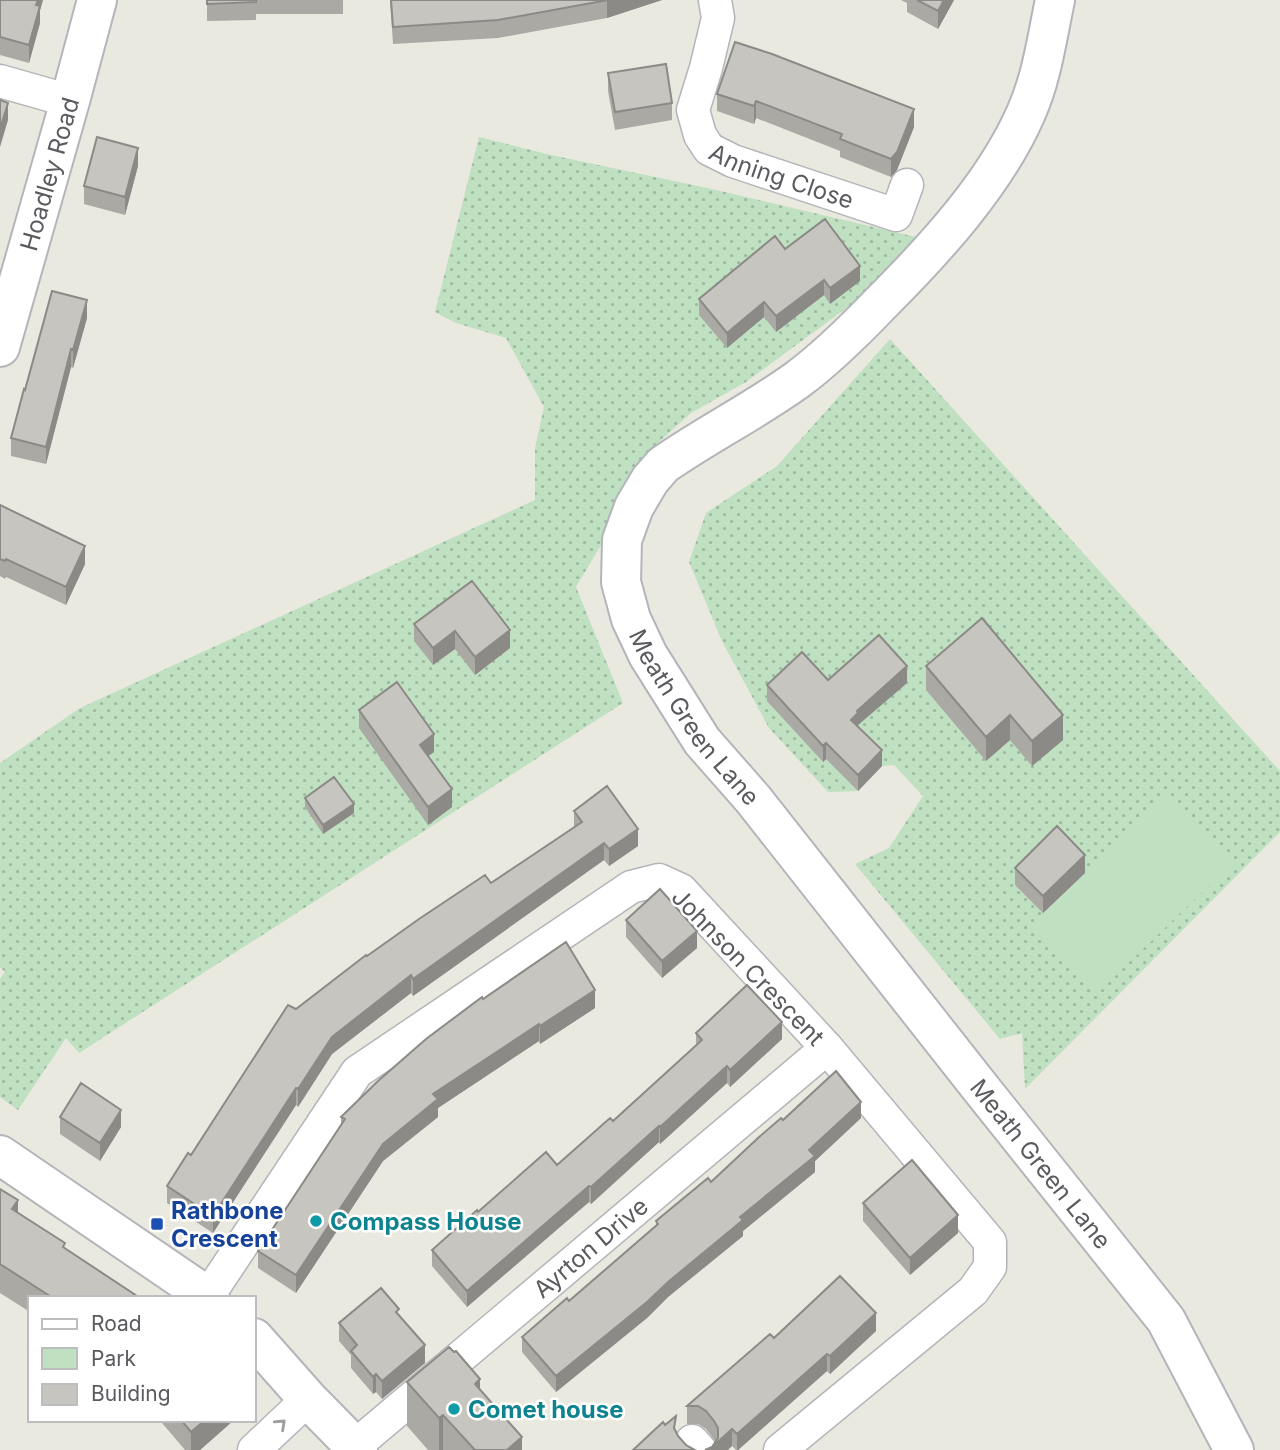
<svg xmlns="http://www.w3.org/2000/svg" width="1280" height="1450" font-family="Inter,sans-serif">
  <defs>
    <pattern id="grass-dots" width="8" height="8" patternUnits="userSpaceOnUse" patternTransform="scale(1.75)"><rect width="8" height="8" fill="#bfe0c1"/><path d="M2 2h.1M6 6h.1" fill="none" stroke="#9eb9a0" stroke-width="1.8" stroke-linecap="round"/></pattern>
  </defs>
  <rect width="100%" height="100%" fill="#eae9e0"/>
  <path fill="url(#grass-dots)" d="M479,137L551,155L712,189L916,237L852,304L746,382L691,413L642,457L613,525L576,587L623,703L79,1053L66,1038L18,1110L0,1097V979L5,972L0,967V763L80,708L535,500V448L544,407L506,338L456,323L435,312Z
    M890,339L1280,771V832L1025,1089L1022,1033L1000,1039L855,864L889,848L923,796L894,765L882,766L858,791L828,792L769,728L722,641L689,562L706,513L777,466Z"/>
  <path fill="#bfe0c1" d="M1169,793L1234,862L1096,994L1030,925Z"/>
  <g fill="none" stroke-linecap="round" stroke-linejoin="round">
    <defs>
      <g id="minor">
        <path id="s1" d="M715,0L718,18L706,68L693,110L700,135L709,149L733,161L896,215L907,185"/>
        <path d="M0,81L70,101"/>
        <path d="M208,1296L357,1072L631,887L659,880L681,890L827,1048L990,1242V1267L973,1291L780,1450"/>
        <path d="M692,1441L700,1450"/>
        <path id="s2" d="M355,1446L827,1048"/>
        <path d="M254,1450L308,1399"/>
      </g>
      <g id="tertiary">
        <path id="s3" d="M1055,0C1047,38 1042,77 1026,113C995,184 934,250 879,305C853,332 827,358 797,380C754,411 706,435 663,465L650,480L634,507L622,540L621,582L631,619L648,655L702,741L753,799L979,1086L1166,1320L1234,1450"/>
        <path id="s4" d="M0,347L70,101L97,0"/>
        <path d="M0,1155L210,1298"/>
        <path d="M254,1338L308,1399L358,1450"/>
      </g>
    </defs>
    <use href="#minor" stroke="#b3b5b9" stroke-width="35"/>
    <use href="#tertiary" stroke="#b3b5b9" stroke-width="42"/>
    <use href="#minor" stroke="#fff" stroke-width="32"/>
    <use href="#tertiary" stroke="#fff" stroke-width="38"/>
  </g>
  <path fill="#aba9a4" d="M0,0H43L40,10V23L29,63L0,55Z
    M207,0H343V14H256V20L207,21Z
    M390,0H662L607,18L498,38L393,44Z
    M901,0H954L938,29L907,12V3Z
    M608,73L672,103V120L615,130L608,91Z
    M717,94L914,127L897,170L891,177L840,157V151L756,118L754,124L717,111Z
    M138,166L125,215L84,204V186Z
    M785,249L860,281L830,304L824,295L776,332L764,317L727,348L699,315V299Z
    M87,318L73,368L71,367L46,464L11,456V438L25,390Z
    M0,505L25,518L85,564L66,605L6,577L5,579L0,576Z
    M472,581L510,648L475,675L455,649L433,665L414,641V624Z
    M926,666L1063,740L1032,766L1010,740L986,761L926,690Z
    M828,680L907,683L858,725L882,766L858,791L826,759L823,762L767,701V685Z
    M359,710L434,752L428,756L452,807L428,825L359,728Z
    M305,798L354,813L323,834L305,807Z
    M574,811L638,846L609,866L604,860L413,996L411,993L332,1054L298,1107L296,1105L213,1233L167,1203V1186L191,1155L296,1009L367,956L491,883L574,827Z
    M1015,868L1085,873L1043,913L1015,885Z
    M626,920L697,948L662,978L626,937Z
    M483,999L595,1008L540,1044L539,1041L438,1108V1117L383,1161L296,1293L258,1268V1251L341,1124V1117Z
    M696,1033L782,1039L730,1087L727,1083L660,1144L659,1142L591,1204L589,1202L467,1307L432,1266V1250L478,1212L557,1165L613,1121L696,1045Z
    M60,1117L121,1127L100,1161L60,1134Z
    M861,1118L815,1161V1172L743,1231V1236L668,1297L647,1318L556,1392L522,1352V1337L569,1301L656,1226V1221L711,1182L783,1120Z
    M0,1189L18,1213L65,1249L140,1298H30V1312L0,1293Z
    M863,1203L958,1233L910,1275L863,1221Z
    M399,1315L425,1363L382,1399L376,1392L373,1394L351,1368V1355L339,1341V1323Z
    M876,1331L830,1374L827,1371L738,1450H736L732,1446L712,1447L715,1441L706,1429L698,1424H687V1406L774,1338Z
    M407,1382L480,1390L522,1450H428L407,1426Z
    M162,1420H234L200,1450H185L162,1423Z"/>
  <path fill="#8b8a86" d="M38,0H43L40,10V23L29,63V45Z
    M607,0H662L607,18Z
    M944,0H954L938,29V11Z
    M756,101V118L754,124V106Z
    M8,103V120L0,147V129Z
    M914,109V127L897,170L891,177V159Z
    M138,148V166L125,215V197Z
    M860,266V281L830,304V288Z
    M824,280V295L776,332V316Z
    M87,300V318L73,368V350Z
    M764,302V317L727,348V333Z
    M71,349V367L46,464V447Z
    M85,546V564L66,605V587Z
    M510,630V648L475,675V657Z
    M455,631V649L433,665V648Z
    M907,666V683L858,725V729L851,720L857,711Z
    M1010,715V740L986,761V737Z
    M1063,715V740L1032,766V741Z
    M434,734V752L420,762V745Z
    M826,743V759L823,762V746Z
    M882,750V766L858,791V775Z
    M452,789V807L428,825V807Z
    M354,804V813L323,834V825Z
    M638,829V846L609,866V849Z
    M604,843V860L413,996V979Z
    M1085,855V873L1043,913V896Z
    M697,931V948L662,978V961Z
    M411,975V993L332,1054L298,1107V1089L332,1037Z
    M595,990V1008L540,1044V1026Z
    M782,1022V1039L730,1087V1070Z
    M539,1024V1041L438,1108V1117L383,1161L296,1293V1275L383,1144L433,1094Z
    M727,1066V1083L660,1144V1127Z
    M296,1088V1105L213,1233V1216Z
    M861,1102V1118L815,1161V1172L743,1231V1236L668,1297L647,1318L556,1392V1376L740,1217L809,1150Z
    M121,1110V1127L100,1161V1143Z
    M659,1126V1142L591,1204V1187Z
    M589,1186V1202L467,1307V1291Z
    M18,1200V1229L12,1209Z
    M958,1215V1233L910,1275V1258Z
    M876,1313V1331L830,1374V1356Z
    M425,1345V1363L382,1399V1381Z
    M827,1354V1371L738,1450H737V1434Z
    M376,1374V1392L373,1394V1377Z
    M480,1379V1423L475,1384Z
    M443,1415V1450H439V1418Z
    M205,1420H234L200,1450H191V1432Z
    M732,1429V1446L728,1450H709Z
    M522,1437V1450H507Z"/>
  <path fill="#c7c5bf" stroke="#8b8a86" stroke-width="2" d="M0,0H38L36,5L40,6L29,45L0,37Z
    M207,0H256V2L207,4Z
    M391,0H608L498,20L393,27Z
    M917,0H944L938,11Z
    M735,42L772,54L914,109L897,152L891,159L840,139L842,134L756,101L754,106L717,94Z
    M666,64L672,103L615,112L608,73Z
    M0,100L8,103L0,129Z
    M97,137L138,148L125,197L84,186Z
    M825,219L860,266L830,288L824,280L776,316L764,302L727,333L699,299L775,236L785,249Z
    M52,291L87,300L73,350L71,349L46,447L11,438L24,389L25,390Z
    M0,505L85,546L66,587L6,559L5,561L0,559Z
    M472,581L510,630L475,657L455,631L433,648L414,624Z
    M982,618L1063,715L1032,741L1010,715L986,737L926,666Z
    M879,635L907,666L857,711L858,713L851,720L882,750L858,775L826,743L823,746L767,685L802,652L828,680Z
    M397,682L434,734L420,745L452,789L428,807L359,710Z
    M334,777L354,804L323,825L305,798Z
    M607,786L638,829L609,849L604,843L413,979L411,975L332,1037L298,1089L296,1088L213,1216L167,1186L188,1153L191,1155L288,1005L296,1009L366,955L367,956L419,919L485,875L491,883L582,822L574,811Z
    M1057,826L1085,855L1043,896L1015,868Z
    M660,889L697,931L662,961L626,920Z
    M566,942L595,990L540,1026L539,1024L433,1094L438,1099L383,1144L296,1275L258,1251L345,1119L341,1117L378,1081L426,1039L482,997L483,999Z
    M747,985L782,1022L730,1070L727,1066L660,1127L659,1126L591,1187L589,1186L467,1291L432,1250L477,1210L478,1212L546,1152L557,1165L610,1118L613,1121L702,1040L696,1033Z
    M836,1071L861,1102L809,1150L815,1156L740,1217L743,1220L668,1282L647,1302L556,1376L522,1337L567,1298L569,1301L658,1224L656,1221L708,1178L711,1182L758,1138L781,1118L783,1120Z
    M81,1083L121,1110L100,1143L60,1117Z
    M912,1160L958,1215L910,1258L863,1203Z
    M0,1189L18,1200L12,1209L65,1243L63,1247L140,1298H53L0,1264Z
    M840,1276L876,1313L830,1356L827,1354L737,1434L732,1429L709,1450H705L712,1447L718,1438V1428L714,1421L706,1411L698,1406H687L770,1334L774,1338Z
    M381,1288L399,1309L396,1312L425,1345L382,1381L376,1374L373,1377L351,1351L357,1345L339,1323Z
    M449,1347L454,1352L456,1351L480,1379L475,1384L522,1437L507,1450H475L443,1415L439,1418L407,1382Z
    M676,1416L674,1428L678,1436L686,1445L695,1450H633L663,1422L665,1425Z
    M181,1420H205L191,1432Z"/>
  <defs><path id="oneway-chevron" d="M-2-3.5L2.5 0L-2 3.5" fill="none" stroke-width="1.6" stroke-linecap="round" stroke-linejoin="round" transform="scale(1.75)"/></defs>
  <use stroke="#9b9d9f" href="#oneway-chevron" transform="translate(281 1424) rotate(-43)"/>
  <g fill="#0f9aa8" stroke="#fff" stroke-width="2.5">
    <circle cx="316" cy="1221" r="7"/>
    <circle cx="454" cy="1409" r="7"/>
  </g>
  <rect fill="#1a4fb4" stroke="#fff" stroke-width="2.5" x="150" y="1217" width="14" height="14" rx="3.5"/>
  <g text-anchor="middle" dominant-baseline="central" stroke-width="5" stroke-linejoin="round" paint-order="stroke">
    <g font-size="24" fill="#595b5f" stroke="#fff">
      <text stroke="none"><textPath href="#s1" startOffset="234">Anning Close</textPath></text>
      <text stroke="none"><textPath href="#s4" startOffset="180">Hoadley Road</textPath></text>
      <text stroke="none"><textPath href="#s3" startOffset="914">Meath Green Lane</textPath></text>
      <text transform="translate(748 967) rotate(46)">Johnson Crescent</text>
      <text stroke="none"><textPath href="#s3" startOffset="1480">Meath Green Lane</textPath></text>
      <text stroke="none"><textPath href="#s2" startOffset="308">Ayrton Drive</textPath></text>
    </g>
    <g font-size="24" font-weight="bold" fill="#164399" stroke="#fff" text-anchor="start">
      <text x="171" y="1210">Rathbone<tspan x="171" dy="28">Crescent</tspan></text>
    </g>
    <g font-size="24" font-weight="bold" fill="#0d838f" stroke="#fff" text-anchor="start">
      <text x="330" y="1221">Compass House</text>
      <text x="468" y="1409">Comet house</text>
    </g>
  </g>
  <rect x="28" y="1296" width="228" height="126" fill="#ffffff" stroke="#bdbdbf" stroke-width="2"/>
  <rect x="42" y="1319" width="35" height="10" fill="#ffffff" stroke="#bdbdbf" stroke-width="2"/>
  <text x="91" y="1331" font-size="21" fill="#595b5f">Road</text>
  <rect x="42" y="1348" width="35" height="21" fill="#bfe0c1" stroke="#bdbdbf" stroke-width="2"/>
  <text x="91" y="1366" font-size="21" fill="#595b5f">Park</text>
  <rect x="42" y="1384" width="35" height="21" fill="#c7c5bf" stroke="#bdbdbf" stroke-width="2"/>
  <text x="91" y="1401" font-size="21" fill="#595b5f">Building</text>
</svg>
